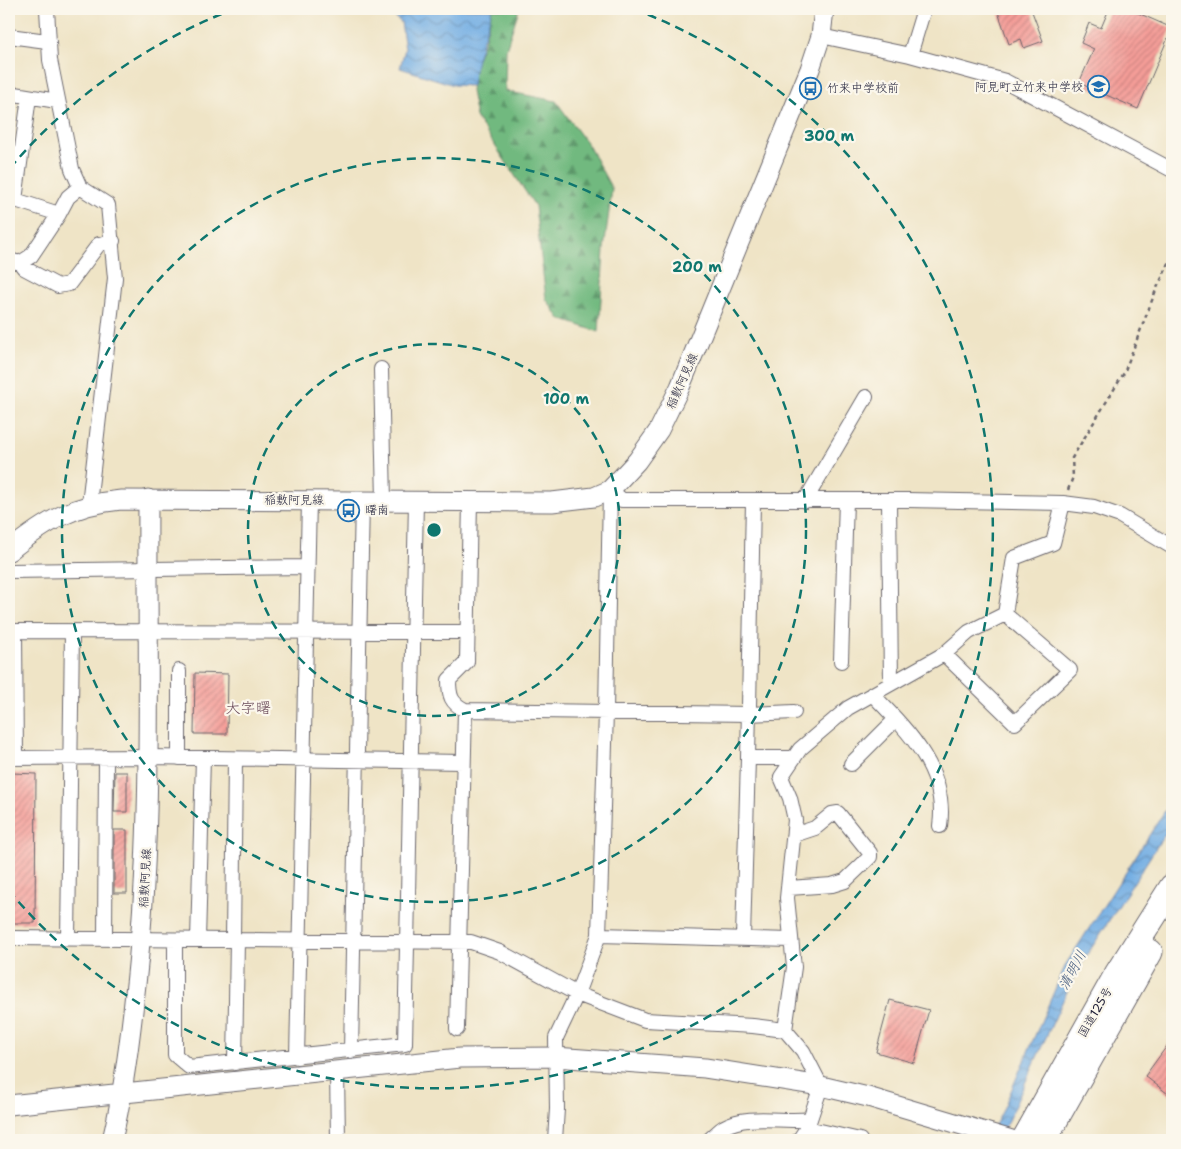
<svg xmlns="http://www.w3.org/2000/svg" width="1181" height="1149" font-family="'Shantell Sans','Klee One',sans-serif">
  <defs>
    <pattern id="forest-firs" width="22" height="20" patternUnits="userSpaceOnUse" patternTransform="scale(1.25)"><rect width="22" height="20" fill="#71b97f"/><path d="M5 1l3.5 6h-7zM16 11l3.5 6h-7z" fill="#5c9669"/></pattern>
    <pattern id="water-waves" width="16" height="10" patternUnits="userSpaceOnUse" patternTransform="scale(1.25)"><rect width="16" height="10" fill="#72ade3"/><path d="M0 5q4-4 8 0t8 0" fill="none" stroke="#5d8cb9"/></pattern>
    <pattern id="building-hatch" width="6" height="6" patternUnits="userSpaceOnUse" patternTransform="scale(1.25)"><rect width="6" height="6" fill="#f59d98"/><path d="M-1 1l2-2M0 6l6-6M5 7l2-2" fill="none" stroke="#c6807d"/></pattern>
  </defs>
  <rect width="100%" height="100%" fill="#fbf7ec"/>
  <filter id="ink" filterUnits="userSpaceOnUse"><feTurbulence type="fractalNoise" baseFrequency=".02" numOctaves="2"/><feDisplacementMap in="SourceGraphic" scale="10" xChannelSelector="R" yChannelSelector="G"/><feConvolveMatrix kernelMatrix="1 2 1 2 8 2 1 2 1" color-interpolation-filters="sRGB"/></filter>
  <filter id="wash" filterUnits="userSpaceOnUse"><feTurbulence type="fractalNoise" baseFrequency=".0096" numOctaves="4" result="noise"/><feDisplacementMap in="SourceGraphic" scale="20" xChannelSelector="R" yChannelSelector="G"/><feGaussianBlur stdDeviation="1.12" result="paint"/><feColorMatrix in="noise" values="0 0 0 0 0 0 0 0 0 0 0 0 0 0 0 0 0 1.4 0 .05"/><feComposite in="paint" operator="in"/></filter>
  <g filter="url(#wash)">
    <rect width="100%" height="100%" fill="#efe4c6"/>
    <path fill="url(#forest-firs)" stroke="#4a6e5d" d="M492,9H519L506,49L505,91L556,101L588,145L612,189L604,249L599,332L560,319L546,299L535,206L476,117L471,91L474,66L484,42Z"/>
    <path fill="url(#water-waves)" stroke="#4a688f" d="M385,9H492C486,35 474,60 472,86L454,85L400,68L405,49L401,22Z
      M1172,800V823L1076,972L999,1140H987L1001,1114L1066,964Z"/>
    <g id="blocks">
      <path fill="url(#building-hatch)" d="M997,9H1031L1043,41L1024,48L1021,39L1009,44Z
        M1109,9H1129L1172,28L1138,109L1079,83L1094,49L1081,43L1089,23L1101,28Z
        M195,673L228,674L227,734H194Z
        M115,772H127V812H114Z
        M13,773L36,774L35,923H9Z
        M114,830H127V893H114Z
        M890,1000L929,1010L914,1063L876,1052Z
        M1172,1039V1097L1145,1076Z"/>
    </g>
  </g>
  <g filter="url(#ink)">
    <use href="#blocks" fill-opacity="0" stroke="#6a666c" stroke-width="1"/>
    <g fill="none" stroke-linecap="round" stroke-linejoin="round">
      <defs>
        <path id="street" d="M47,9L50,60L72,169L80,187L108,205L115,278L89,504
          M9,36L47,41
          M821,36L910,55L1005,81L1172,170
          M910,55L924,9
          M9,93L57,101
          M9,198L59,214L68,197L80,187
          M15,200L29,97
          M9,260L20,263L24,268L58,286L69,284L99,244L113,241
          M20,263L31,256L59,214
          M381,369L384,501
          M610,490L622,500H907L1063,503L1094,507L1120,516L1172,547
          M470,500L467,662L449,680C449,696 451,703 465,710L749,714L794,712
          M889,500L891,683
          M753,501L748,758H793
          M805,501L866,397
          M9,571L308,567
          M9,631L468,632
          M15,631L16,758
          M944,654L1015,723L1070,670L1005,614
          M841,661L846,500
          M179,671V758
          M872,694C908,731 948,770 940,826
          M9,758L148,757L463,762
          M851,764L896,719
          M789,888L832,885L845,881L870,857V853L838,813L832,814L815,828L794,835
          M599,935L790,940
          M9,938L471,942L500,952L577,994L645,1020L753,1026L785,1030L803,1051L821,1086L807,1128L799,1140
          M743,938L748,758
          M68,939L72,631
          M105,939L106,757
          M175,940V1055L189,1067L405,1044L416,501
          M198,940L203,758
          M233,940L235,759
          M457,1029L465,710
          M785,1030L794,967L787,898L795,820L790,798L781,777L800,749L848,708L944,654L969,632L1005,614L1014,558L1053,543L1063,503
          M351,1051L362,501
          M297,1057L309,500
          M235,1063L237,940
          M337,1070L338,1140
          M807,1128L860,1140
          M555,1140L557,1109L556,1038L577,994L599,935L606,712L610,490
          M709,1140C714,1136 719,1130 724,1127C749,1113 783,1123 810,1119"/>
        <path id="secondary" d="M9,551C45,522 74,504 121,500L552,502L594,497L610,490L637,461L659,430L680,387L810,69L821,36L824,9
          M9,1105L460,1058L555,1057L705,1068L821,1086L868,1097L1012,1140
          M112,1140C123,1095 129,1048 134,1002C154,835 147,667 148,499"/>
        <path id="highway" d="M1024,1140L1117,974L1172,887
          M1044,1140L1150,952"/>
      </defs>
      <use href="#street" stroke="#6a666c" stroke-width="16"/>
      <use href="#secondary" stroke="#6a666c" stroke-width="21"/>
      <use href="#highway" stroke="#6a666c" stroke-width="27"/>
      <path stroke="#6a666c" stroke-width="2.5" stroke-dasharray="4 4" stroke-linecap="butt" d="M1068,490L1073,477L1072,458L1124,373L1156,290L1172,257"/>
      <use href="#street" stroke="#fff" stroke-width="14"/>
      <use href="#secondary" stroke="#fff" stroke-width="19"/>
      <use href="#highway" stroke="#fff" stroke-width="25"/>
    </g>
  </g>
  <g fill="none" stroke="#0f766e" stroke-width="2.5" stroke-dasharray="9 6">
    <circle cx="434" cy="530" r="186"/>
    <circle cx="434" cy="530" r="372"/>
    <path d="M10 168A558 558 0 0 1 234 9M634 9A558 558 0 1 1 10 892"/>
  </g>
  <defs>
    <symbol id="school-ring" viewBox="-11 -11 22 22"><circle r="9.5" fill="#fbf7ec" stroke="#1f6fb2" stroke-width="1.5"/><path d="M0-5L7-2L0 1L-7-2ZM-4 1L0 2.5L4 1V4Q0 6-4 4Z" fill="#1f6fb2"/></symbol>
    <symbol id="bus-ring" viewBox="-11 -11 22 22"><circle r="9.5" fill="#fbf7ec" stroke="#1f6fb2" stroke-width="1.5"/><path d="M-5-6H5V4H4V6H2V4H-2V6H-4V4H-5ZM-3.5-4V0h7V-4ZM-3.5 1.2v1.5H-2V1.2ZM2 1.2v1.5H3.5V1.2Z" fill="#1f6fb2"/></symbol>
  </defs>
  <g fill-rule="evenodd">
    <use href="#school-ring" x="1086" y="74" width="25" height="25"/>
    <use href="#bus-ring" x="798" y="76" width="25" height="25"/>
    <use href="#bus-ring" x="336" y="498" width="25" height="25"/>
  </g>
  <g text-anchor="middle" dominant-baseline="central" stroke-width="4.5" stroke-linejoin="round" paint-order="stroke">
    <g font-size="12" fill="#22223b" stroke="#fbf7ec" text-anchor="start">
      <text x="1083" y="87" text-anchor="end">阿見町立竹来中学校</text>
      <text x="827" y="88">竹来中学校前</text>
      <text x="365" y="510">曙南</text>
    </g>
    <g font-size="12" fill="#22223b" stroke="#fbf7ec">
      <text transform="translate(682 381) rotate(-66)">稲敷阿見線</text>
      <text x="294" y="500">稲敷阿見線</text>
      <text transform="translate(145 878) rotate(-87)">稲敷阿見線</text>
      <text transform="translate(1095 1012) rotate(-60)">国道125号</text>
    </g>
    <g font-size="14" font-style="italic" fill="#425a7e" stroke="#fbf7ec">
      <text transform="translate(1072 970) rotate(-62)">清明川</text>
    </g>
    <g font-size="15" fill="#6c4d5c" stroke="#fbf7ec">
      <text x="248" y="708">大字曙</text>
    </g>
  </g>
  <circle cx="434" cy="530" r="8" fill="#0f766e" stroke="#fbf7ec" stroke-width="2.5"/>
  <g font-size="15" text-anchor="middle" font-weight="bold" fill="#0f766e" stroke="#fbf7ec" stroke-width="4.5" stroke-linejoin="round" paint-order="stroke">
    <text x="829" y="141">300 m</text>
    <text x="697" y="272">200 m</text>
    <text x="566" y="404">100 m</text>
  </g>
  <rect width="1181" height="1149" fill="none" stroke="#fbf7ec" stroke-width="30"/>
</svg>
